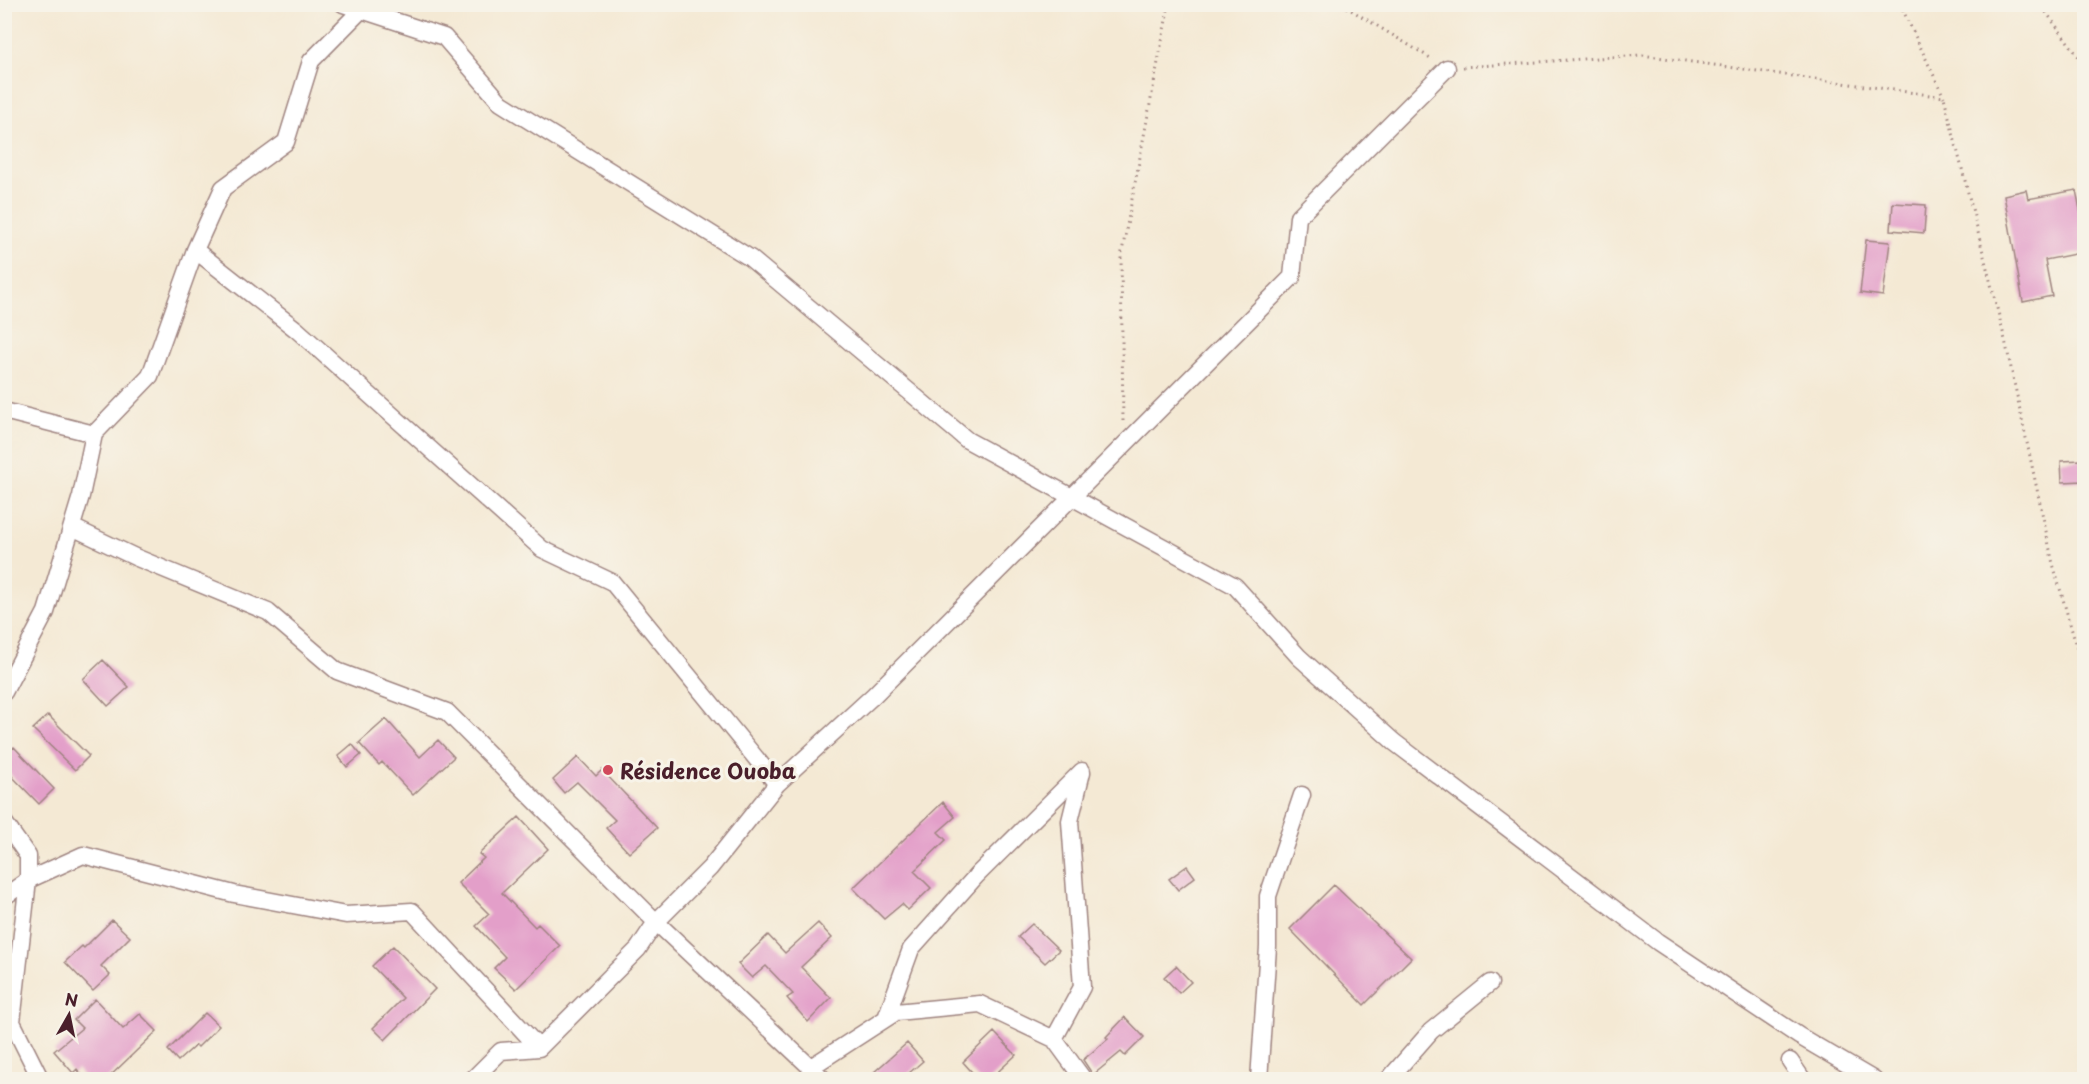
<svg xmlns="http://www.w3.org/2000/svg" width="2089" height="1084" font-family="'Playpen Sans',sans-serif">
  <rect width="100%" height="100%" fill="#f7f3e8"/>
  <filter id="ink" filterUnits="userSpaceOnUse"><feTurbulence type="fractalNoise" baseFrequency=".0167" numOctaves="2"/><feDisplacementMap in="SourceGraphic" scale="12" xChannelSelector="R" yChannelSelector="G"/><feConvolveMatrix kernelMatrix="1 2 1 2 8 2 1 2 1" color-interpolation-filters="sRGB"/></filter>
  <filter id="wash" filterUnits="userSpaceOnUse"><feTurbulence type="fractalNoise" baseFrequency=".008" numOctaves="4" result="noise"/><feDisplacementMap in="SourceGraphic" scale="24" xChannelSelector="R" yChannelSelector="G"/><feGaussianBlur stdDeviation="1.35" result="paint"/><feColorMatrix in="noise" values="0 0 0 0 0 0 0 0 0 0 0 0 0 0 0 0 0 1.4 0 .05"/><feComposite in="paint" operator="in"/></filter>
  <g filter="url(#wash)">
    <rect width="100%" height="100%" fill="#f4e9d4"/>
    <g id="blocks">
      <path fill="#e39fc9" d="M2026,190L2028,199L2076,190L2085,234V252L2045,260L2052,296L2023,302L2004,195Z
        M1893,203L1926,205L1924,233L1891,230Z
        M1866,240L1890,242L1883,296L1860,293Z
        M2083,460L2084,481L2062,482L2061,461Z
        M103,660L129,687L108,706L83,679Z
        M48,715L89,756L75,770L33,729Z
        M386,719L420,757L438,740L454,757L413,795L382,762L379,765L359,743Z
        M352,744L361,755L347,767L338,756Z
        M14,747L54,789L39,804L4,768V756Z
        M578,757L596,776L602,770L657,828L629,853L606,828L615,820L577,782L564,793L553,780Z
        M943,802L955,817L938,832L946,840L914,871L931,888L908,910L902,904L884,919L853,888Z
        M519,817L548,849L502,893L535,927L538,924L560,946L516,989L494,968L505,957L476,926L489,914L458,883L484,858L479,854Z
        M1187,866L1195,877L1178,890L1169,879Z
        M1334,885L1411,958L1364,1005L1290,929Z
        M112,920L130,937L101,966L110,975L93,991L65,962L82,946L84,948Z
        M818,923L832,938L801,967L831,998L808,1022L787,998L793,994L766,966L752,978L738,964L768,935L785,953Z
        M1032,924L1059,950L1045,963L1018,937Z
        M393,946L435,989L385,1040L373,1028L403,998L372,966Z
        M1176,966L1191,982L1179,993L1164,977Z
        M95,999L123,1029L140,1014L157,1031L106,1080H86L77,1069L73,1073L54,1051L82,1028L74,1020Z
        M205,1013L219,1026L198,1047L196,1045L178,1061L168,1050Z
        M1125,1017L1144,1037L1125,1056L1121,1052L1093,1075L1083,1060L1108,1039L1106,1037Z
        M994,1032L1016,1055L989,1080H979L963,1062Z
        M907,1043L923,1061L901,1080H865Z"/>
    </g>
  </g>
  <g filter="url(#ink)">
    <use href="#blocks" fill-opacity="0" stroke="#9f8480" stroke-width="1.5"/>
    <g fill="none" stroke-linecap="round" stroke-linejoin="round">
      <defs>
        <path id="minor" d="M343,4L444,37L501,103L750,258L967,440L1235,586L1299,657L1394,742L1658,942L1799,1036L1874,1080
          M195,250L297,330L542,549L612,582L777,784
          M4,411L94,434
          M72,527L135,557L268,612L337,671L447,712L656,922L824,1080
          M4,692L46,612L81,496L94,434L150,376L195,250L223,188L286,142L311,61L366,5
          M4,822L28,856V880L12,1022L41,1080
          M4,897L28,880L83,855L234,894L346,915L412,911L539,1048
          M886,1018L911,949L977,875L1082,771
          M1054,1039L1082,987L1070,821L1082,772
          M1790,1061L1803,1080
          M811,1067L896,1012L980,1004L1054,1039L1084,1080
          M472,1080L501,1051L539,1048L638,949L656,922L710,868L777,784L874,695L1292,277L1298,217L1447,68
          M1259,1080L1268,947V896L1302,795
          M1388,1080L1431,1031L1490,983"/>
      </defs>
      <use href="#minor" stroke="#9f8480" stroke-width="19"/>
      <path stroke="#9f8480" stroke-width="3" stroke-dasharray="1.5 4.5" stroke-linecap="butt" d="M1341,4L1432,59
        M1900,4L1944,97
        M2037,4L2043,8L2084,64
        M1463,67L1642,55L1944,97L2005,340L2053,564L2084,673
        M1123,421L1121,257L1169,4"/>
      <use href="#minor" stroke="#fff" stroke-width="16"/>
    </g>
  </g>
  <circle fill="#d1495b" stroke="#f7f3e8" stroke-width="2" cx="608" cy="770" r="6"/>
  <g text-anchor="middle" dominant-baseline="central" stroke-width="6" stroke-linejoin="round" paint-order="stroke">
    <g font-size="21" font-weight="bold" fill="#4a1f2b" stroke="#f7f3e8" text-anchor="start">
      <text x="620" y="770">Résidence Ouoba</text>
    </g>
  </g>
  <rect width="2089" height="1084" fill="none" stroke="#f7f3e8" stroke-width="24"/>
  <g transform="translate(69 1015) rotate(9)" stroke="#f7f3e8" stroke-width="4.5" paint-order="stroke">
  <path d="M0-4.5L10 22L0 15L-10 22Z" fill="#4a1f2b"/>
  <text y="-9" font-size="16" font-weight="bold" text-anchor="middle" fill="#4a1f2b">N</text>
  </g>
</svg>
